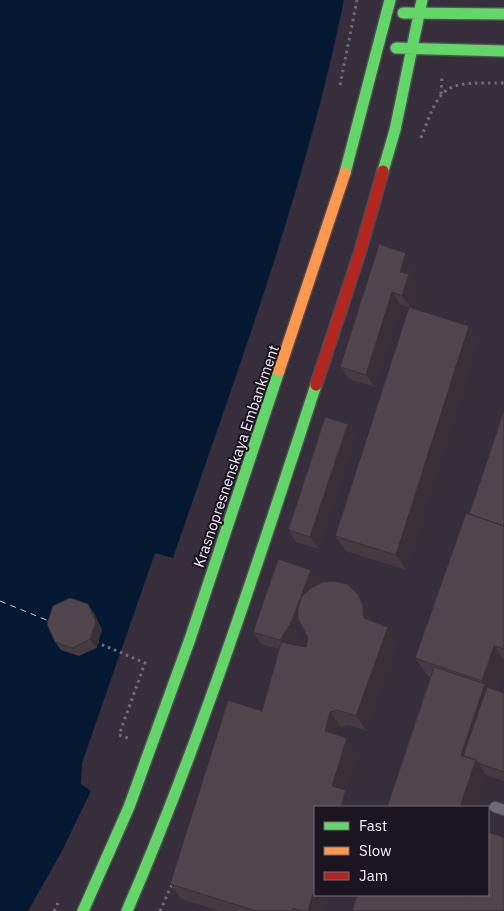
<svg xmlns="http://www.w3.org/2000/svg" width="504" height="911" font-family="'IBM Plex Sans',sans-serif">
  <rect width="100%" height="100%" fill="#362e3b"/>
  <path fill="#051832" d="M0,0H344C305,191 236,374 173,558L155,553L82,763L81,784L91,791L62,851L28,911H0Z"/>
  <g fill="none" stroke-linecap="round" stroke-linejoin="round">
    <path stroke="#b7d3f4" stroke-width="1" stroke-dasharray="6 5" stroke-linecap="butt" d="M0,601L49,621"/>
    <defs>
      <path id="lane" d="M495,807L504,810"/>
      <path id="fast" d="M403,13L504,14
        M396,48L504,51
        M383,171L395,130L422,0
        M345,173L390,0
        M83,911L129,807L190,639L279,371
        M127,911C201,740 258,562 316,385"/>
      <path id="slow" d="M279,371L345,173"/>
      <path id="jam" d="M316,385L360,252L383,171"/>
    </defs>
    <use href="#lane" stroke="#524b56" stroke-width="12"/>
    <use href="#fast" stroke="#524b56" stroke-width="14"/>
    <use href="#slow" stroke="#524b56" stroke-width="14"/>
    <use href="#jam" stroke="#524b56" stroke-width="14"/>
    <path stroke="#726c76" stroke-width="3" stroke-dasharray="2.5 4" stroke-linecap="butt" d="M340,85L357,0
      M441,94L442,77
      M421,138C442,81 445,83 504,83
      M96,642L145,663L119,735L128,738
      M54,911L58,903
      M160,911L173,882"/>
    <use href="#lane" stroke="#6f6973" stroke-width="10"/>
    <use href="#fast" stroke="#63d668" stroke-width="11"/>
    <use href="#slow" stroke="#ff974d" stroke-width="11"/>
    <use href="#jam" stroke="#b3261e" stroke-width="11"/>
  </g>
  <path fill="#453a42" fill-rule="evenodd" d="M379,244L415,265L411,277L417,287L411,308L401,305L375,387L349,379L340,367Z
    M479,341L406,570L346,551L335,536Z
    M504,410V673L498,691L504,693V781L486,775L475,807H387L430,677L428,676L415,658L469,514Z
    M348,424L356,436L319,549L296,542L288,530Z
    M311,570L319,582L318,585L358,594L368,609L373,622L398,642L367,731L348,725L341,727L338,735L358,753L346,790L356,805L315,895H328L323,911H219L181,899L170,884L262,711L279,649L261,644L253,632ZM302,627L308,638L306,647L293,645L299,635Z
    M94,613L102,630L96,648L79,656L61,650L55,642Z"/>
  <path fill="#383036" d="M406,253L415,265L411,277L417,287L411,308L402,296L400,272Z
    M392,292L401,305L375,387L366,375Z
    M469,326L479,341L406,570L396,555Z
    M348,424L356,436L319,549L310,537Z
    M311,570L319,582L299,635L288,652L280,640Z
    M358,594L368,609L373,620L374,633L364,618Z
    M88,604L94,613L102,630L96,648L90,639Z
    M388,627L398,642L367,731L356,716Z
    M494,646L504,660V673L495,699L482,681Z
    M485,684L495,699L474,762L461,755Z
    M330,712L341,727L335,746L325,731Z
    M347,738L358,753L343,800L332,786Z
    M476,760L486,775L475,807H460Z
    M346,790L356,805V807H341Z
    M315,887V895H328L323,911H308Z"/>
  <path fill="#50444d" stroke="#383036" d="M379,244L406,253L400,272L409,274L402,296L392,292L366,375L340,367Z
    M409,307L469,326L396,555L335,536Z
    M504,410V526L469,514Z
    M325,417L348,424L310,537L288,530Z
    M466,513L504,526V649L494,646L482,681L415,658Z
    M278,559L311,570L291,623L280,640L253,632Z
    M334,581L347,584L358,594L363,605L364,618L388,627L356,716L337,710L330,712L325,731L347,738L332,786L346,790L341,807H315V887L308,911H303L293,908L292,911H256L170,884L228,700L262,711L281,642L306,647L308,638L298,619V608L302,596L311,588L323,582Z
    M70,598L88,604L96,622L90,639L73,648L55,642L47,624L53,606Z
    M434,667L485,684L461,755L476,760L460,807H387Z
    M487,687L504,693V772L478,763L476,760L463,756Z
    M488,832L504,837V911H352L357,895H468L471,896V895H488Z"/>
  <g text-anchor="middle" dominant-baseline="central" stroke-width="4" stroke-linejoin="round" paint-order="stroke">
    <g font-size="15" fill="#f9efff" stroke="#1b151f">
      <text transform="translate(236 456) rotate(-71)">Krasnopresnenskaya Embankment</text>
    </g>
  </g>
  <rect x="314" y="806" width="175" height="90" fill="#1b151f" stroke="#746c79"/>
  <rect x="324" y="822" width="25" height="8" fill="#63d668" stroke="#746c79"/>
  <text x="359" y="831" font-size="15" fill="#f9efff">Fast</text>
  <rect x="324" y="847" width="25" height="8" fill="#ff974d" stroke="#746c79"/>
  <text x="359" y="856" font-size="15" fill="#f9efff">Slow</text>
  <rect x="324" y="872" width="25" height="8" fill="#b3261e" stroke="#746c79"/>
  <text x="359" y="881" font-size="15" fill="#f9efff">Jam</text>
</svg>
